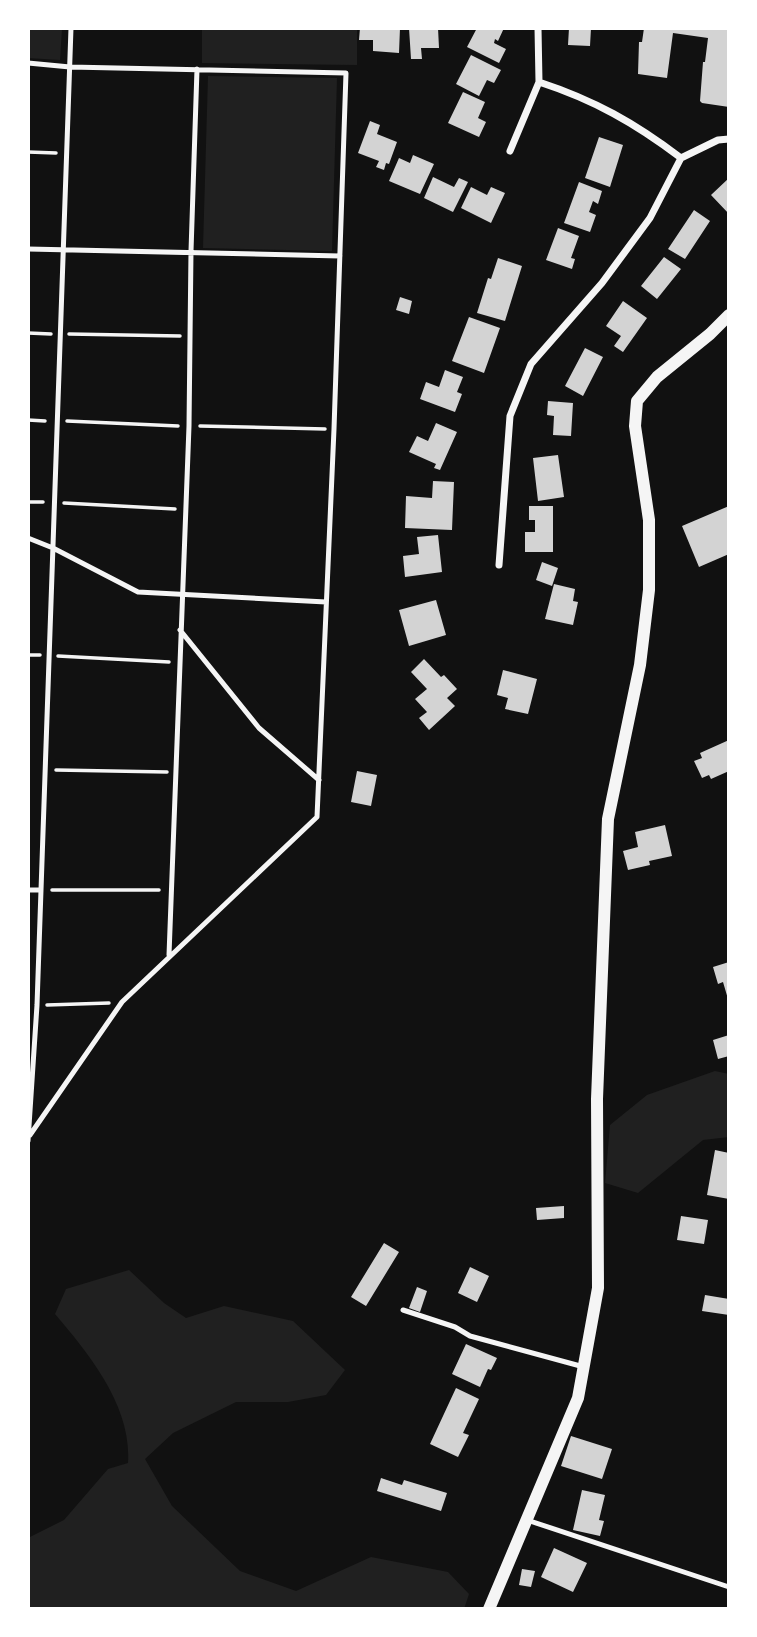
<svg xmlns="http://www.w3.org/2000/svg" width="757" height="1637" font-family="Overpass,sans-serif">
  <rect width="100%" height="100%" fill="#111"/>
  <path fill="#202020" d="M28,28H62L60,60L28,58Z
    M202,28H357V65L202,63Z
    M208,76L337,78L332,251L203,248Z
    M715,1071L729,1074V1137L703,1140L638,1193L605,1183L610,1125L647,1095Z
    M129,1270L164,1303L186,1318L224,1306L293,1321L345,1370L326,1395L288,1402H236L173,1433L145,1459L172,1506L240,1571L296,1591L371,1557L448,1572L469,1594L464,1609H28V1538L64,1520L108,1469L128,1463C132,1407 90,1355 55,1314L66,1289Z"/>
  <path fill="#d3d3d3" d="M360,28H400L399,53L373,51V40H359Z
    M409,28H438L439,48H421L422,59H411Z
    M477,28H504L498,41L495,39L494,43L506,49L499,63L467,47Z
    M569,28H591L590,46L568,45Z
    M644,28H729V107L702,103L700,101L703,62H705L708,38L673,33L667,78L638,74L639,42H642Z
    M471,55L501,70L494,83L487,80L479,96L456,84Z
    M463,92L485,102L478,118L486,122L479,137L448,123Z
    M370,121L380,125L377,134L397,142L389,164L386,163L384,170L376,167L379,161L358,153Z
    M599,137L623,145L610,187L585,178Z
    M413,155L434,164L420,194L389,181L399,158L410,163Z
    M433,177L454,187L459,178L468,182L453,212L424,198Z
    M729,178V214L711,195Z
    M579,182L602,191L598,204L593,201L589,212L596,215L590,232L564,223Z
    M471,187L487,195L491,187L505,193L491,223L461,208Z
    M694,210L710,221L685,259L668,249Z
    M558,228L579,236L571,258L575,259L572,269L546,260Z
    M664,257L681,269L657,299L641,286Z
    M498,258L522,266L505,321L477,313L488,278L491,279Z
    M400,297L412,301L409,314L396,310Z
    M623,301L647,318L623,352L614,346L621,336L606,326Z
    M469,317L500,328L484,373L452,361Z
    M585,348L603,357L583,396L565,386Z
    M445,370L463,377L457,392L462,394L455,412L420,399L426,382L439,387Z
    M548,401L573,403L571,436L553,435L554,416L547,415Z
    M436,423L457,432L440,470L434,468L436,464L409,452L417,436L428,441Z
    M558,455L564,497L538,501L533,458Z
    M433,481L454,482L452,530L405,528L406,496L432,498Z
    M529,506H553V552H525V532H535V520H529Z
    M729,506V554L699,567L682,526Z
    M438,535L442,572L405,577L403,556L419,554L417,537Z
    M542,562L558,568L552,586L536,580Z
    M554,584L575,589L573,601L578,602L573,625L545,619Z
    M436,600L446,635L409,646L399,610Z
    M424,659L441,677L444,675L457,689L447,698L455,706L429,730L419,718L427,712L415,699L427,689L411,672Z
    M503,670L537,679L528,714L505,709L508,698L497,695Z
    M729,740V771L711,779L709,775L702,778L694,761L702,758L700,753Z
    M357,771L377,775L371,806L351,802Z
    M665,825L672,856L649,861L650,865L628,870L623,851L638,847L635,832Z
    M729,962V999H728L723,982L718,984L713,967Z
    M729,1035V1056L718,1059L713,1040Z
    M715,1150L729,1153V1199L707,1195Z
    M564,1206V1218L537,1220L536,1208Z
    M681,1216L708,1220L704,1244L677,1240Z
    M384,1243L399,1252L366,1306L351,1297Z
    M470,1267L489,1276L477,1302L458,1293Z
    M417,1287L427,1291L420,1312L409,1308Z
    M705,1295L729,1299V1315L702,1311Z
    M466,1344L497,1358L491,1370L488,1369L480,1387L452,1374Z
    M456,1388L479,1399L463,1433L469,1435L458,1457L430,1444Z
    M571,1436L612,1449L602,1479L561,1466Z
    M381,1478L402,1485L404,1480L447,1493L441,1511L377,1491Z
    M582,1490L605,1495L599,1520L604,1521L600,1536L573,1530Z
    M554,1548L587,1563L573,1592L541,1577Z
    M522,1569L535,1571L531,1587L519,1585Z"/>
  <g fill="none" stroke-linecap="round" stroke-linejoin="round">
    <path stroke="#f5f5f5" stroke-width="3.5" d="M28,152L56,153
      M28,333L51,334
      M69,334L180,336
      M28,420L45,421
      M67,421L178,426
      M200,426L325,429
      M28,502H43
      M64,503L175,509
      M28,655H40
      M58,656L169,662
      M56,770L167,772
      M52,890H159
      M47,1005L109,1003"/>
    <path stroke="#f5f5f5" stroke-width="5" d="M28,63L70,67L346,73L334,429L317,817L122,1002L30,1135
      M28,249L340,256
      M28,538L53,548L138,592L326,602
      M180,630L259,728L319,780
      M28,890H40
      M169,955L189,426L191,251L197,69
      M28,1141L37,1005L71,28
      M403,1310L455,1327L470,1336L584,1367
      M527,1520L729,1587"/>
    <path stroke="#f5f5f5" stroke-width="7" d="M539,82C594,100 635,123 681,158
      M510,151L539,82L538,28
      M499,565L510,416L531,364L602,283L650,218L681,158L718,140L729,139"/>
    <path stroke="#f5f5f5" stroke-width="12" d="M489,1609L578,1398L598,1288L597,1099L608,819L640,665L649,590V520L635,426L637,401L657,377L710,334L729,315"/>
  </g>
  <rect width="757" height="1637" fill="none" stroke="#ffffff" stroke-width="60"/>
</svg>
